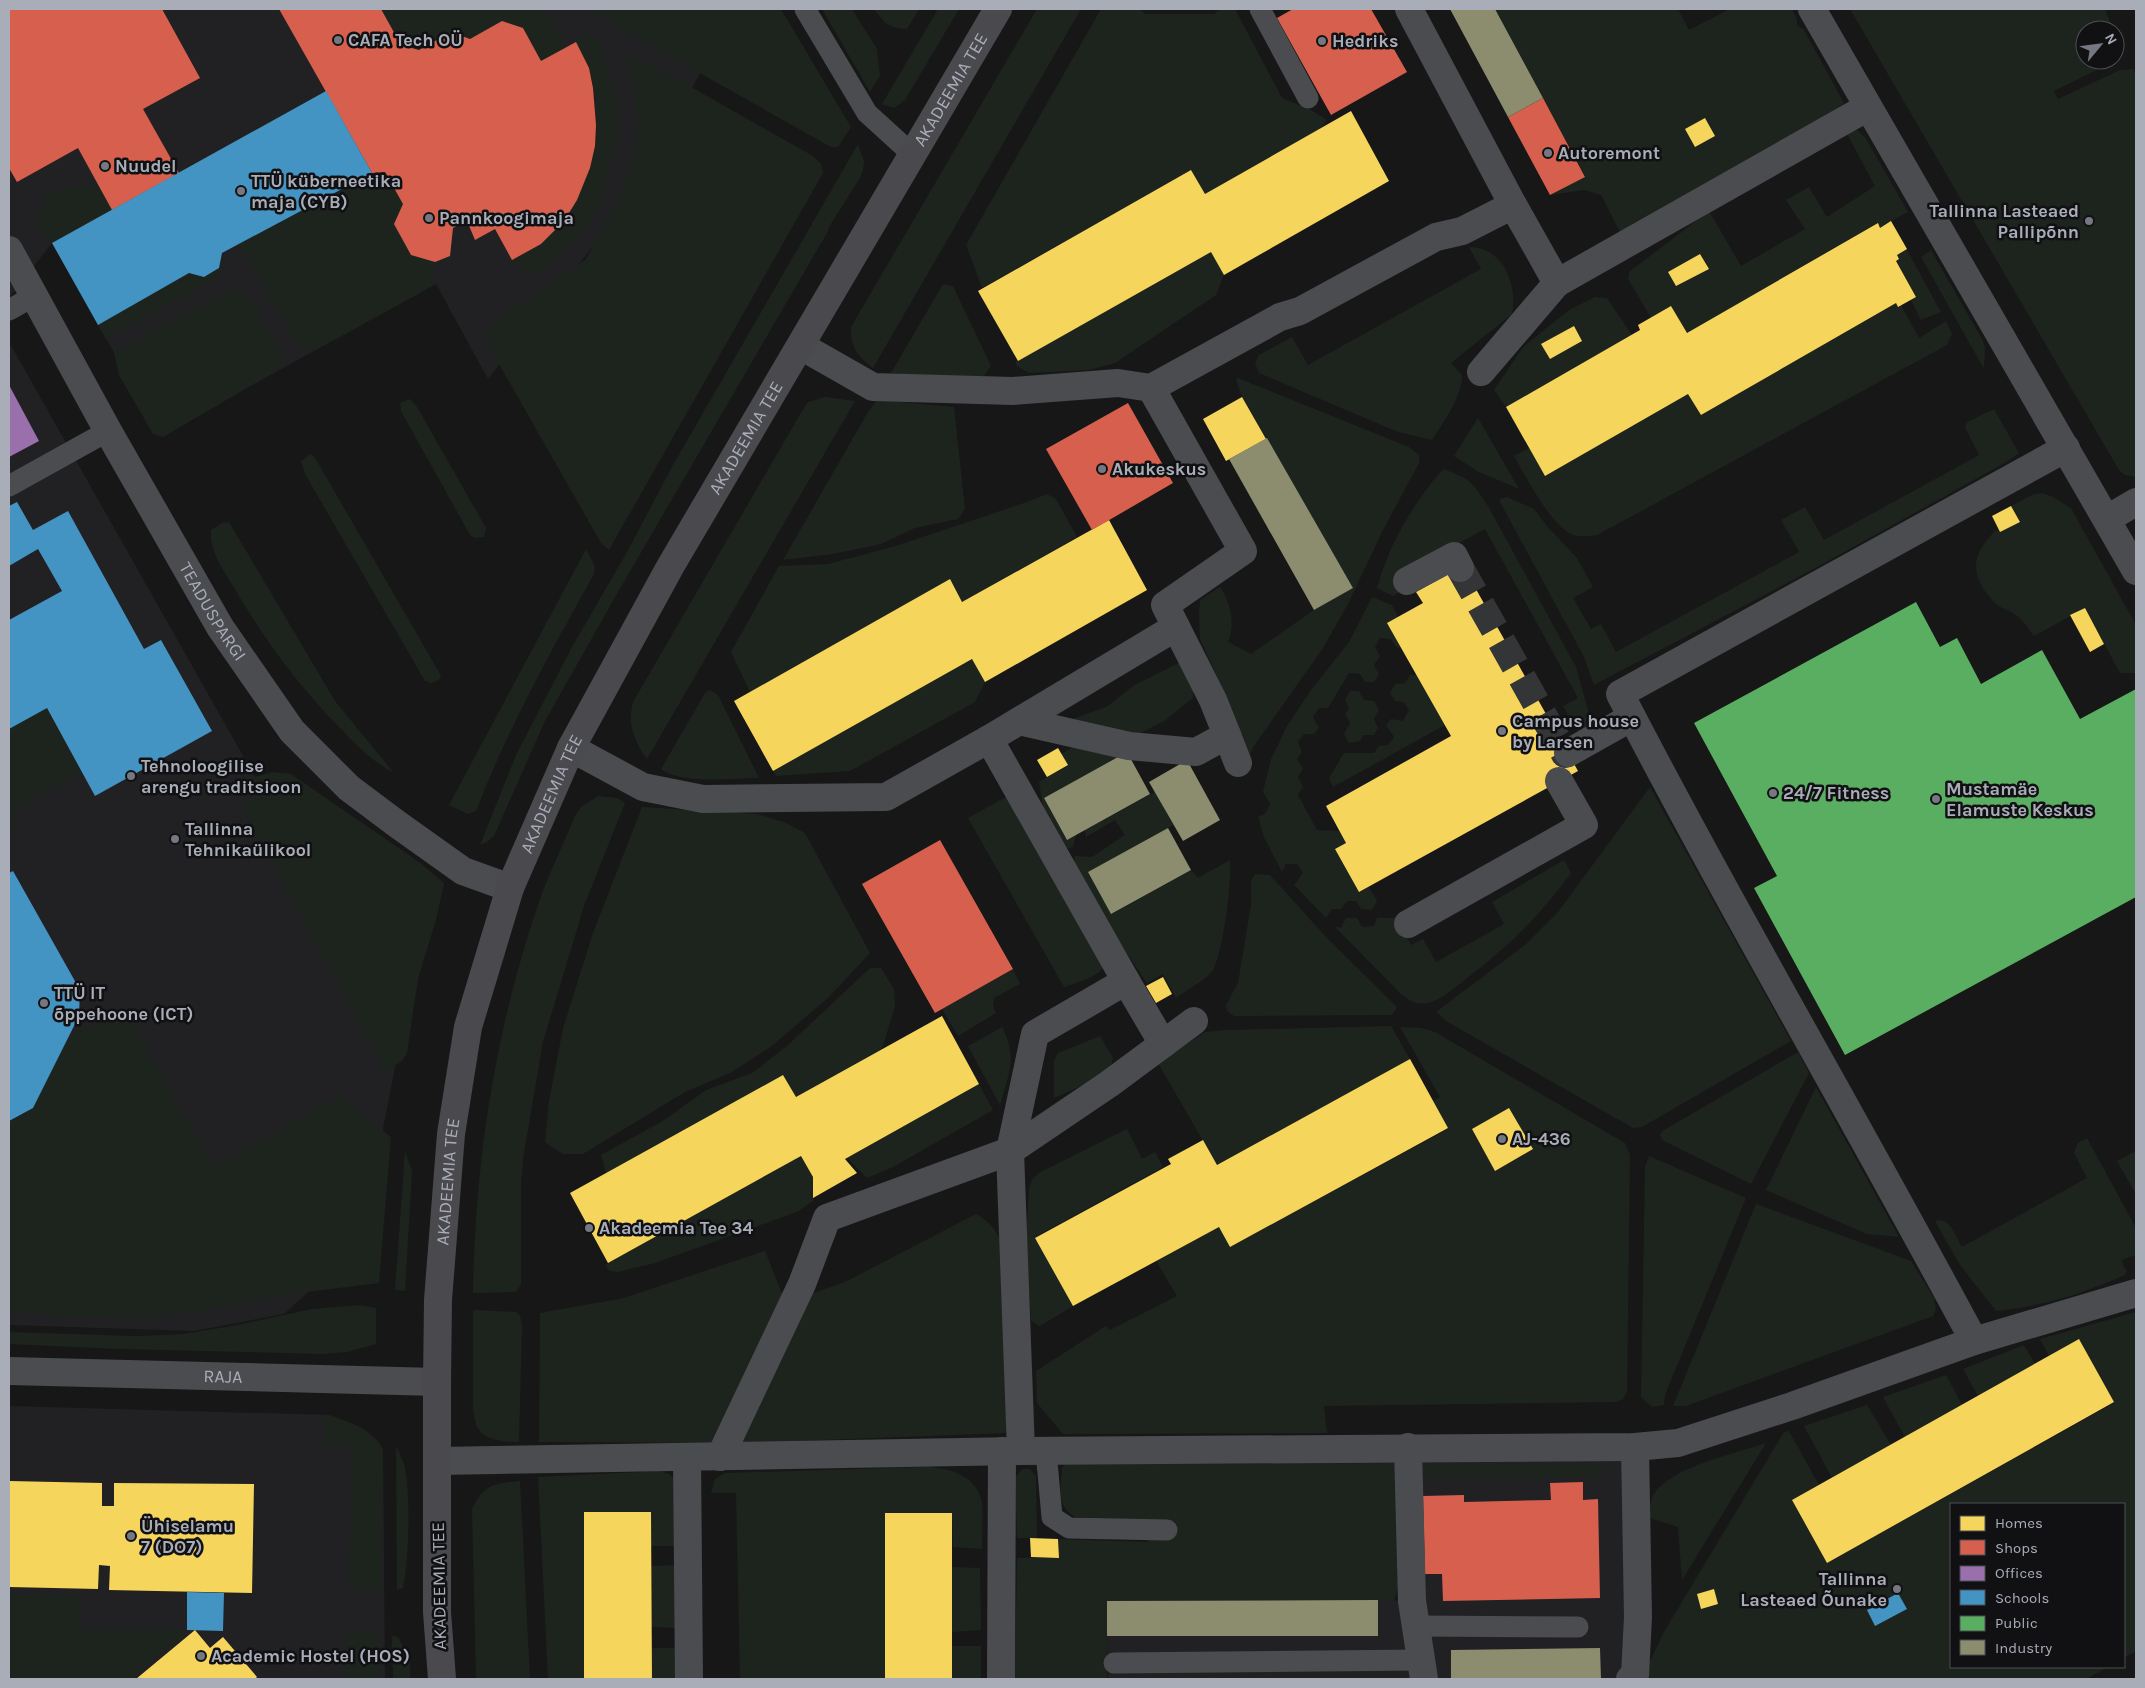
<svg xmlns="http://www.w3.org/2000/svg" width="2145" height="1688" font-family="Karla,sans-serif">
  <rect width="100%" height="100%" fill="#171717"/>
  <path fill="#212123" d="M9,9H732L647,178L488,379L436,284L161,435L52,243L9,298Z
    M9,342L255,777L428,901L360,1245L284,1314L194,1331L9,1325Z
    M9,1406L330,1415L383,1448L385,1679H9Z
    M1408,1447H1635L1622,1679H1425Z
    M1378,1600L1412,1601L1424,1679H1108L1107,1601Z"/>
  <path fill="#1d241e" d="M381,9H544L565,48L541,61L523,28L502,21L470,39L451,33L419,50L401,45Z
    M586,9H781L851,127L838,147H831Z
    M822,9H852L877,49L880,76L870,92Z
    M874,9H919L907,29C887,28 886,24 874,9Z
    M938,9H959L905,100L894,108L882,104Z
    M1037,9H1081L873,368C858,357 850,347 851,327Z
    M1101,9H1140L1145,14H1214L1220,9H1235L1282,98L1309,109L1327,120L1321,128L1205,194L1191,170L982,288L966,245Z
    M1495,9H1678L1689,30L1730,9H1792L1797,20V25L1804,30L1844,103L1838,108L1620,232L1601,195L1584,190L1550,195L1585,176Z
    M1850,9H2105L2113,30H2085V60H2115V36L2121,58L2054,91L2058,99L2120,70L2133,69L2136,74V477L2125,475L2119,470Z
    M587,35L599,41L616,95V142L597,212L578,238L547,265L533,272H523L512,260C522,255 533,250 542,243C591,203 608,129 589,69C586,60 580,51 576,42Z
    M621,54L668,74L813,156L822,165L823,173L609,550L601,543L491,350L486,335L492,325L586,259L624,190L639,131L635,88Z
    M1852,130H1857L1865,137L1908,212L1891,221L1941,312L1921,320L1911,300L1916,296L1896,261L1899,259L1877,223L1687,333L1651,318L1628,279L1629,272L1709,211L1741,266L1805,229L1786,200L1809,187L1827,217L1875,186L1847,134Z
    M858,144L864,161L863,170L860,178L829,227L827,233L622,585L545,721L494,836L487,842L480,845L516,755L573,645L626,554L673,465Z
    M385,172L403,204L395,224L411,255L435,262L434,276L427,289L316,350L297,345L239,244L372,173Z
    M99,185L112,210L52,243L41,226L39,210L50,195L64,189Z
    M1469,247C1503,247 1518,284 1512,314L1451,363L1462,375C1463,395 1443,423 1432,440L1398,432L1259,373L1255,363L1259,355L1292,337L1308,365L1481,269Z
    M1931,250L1982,339L1985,348L1984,369L1921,257Z
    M1211,252L1224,275L1216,295L1115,363L1089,370L1029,373L1017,366L1015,362Z
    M219,268V277L106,339L98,325L189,273L204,277Z
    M943,284L953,286L991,366L984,376H924L891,373Z
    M231,289L249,296L282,353L278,370L163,437L153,434L119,375L114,353Z
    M1595,297L1607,298L1632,335L1506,407L1494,390L1523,347L1569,310Z
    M1896,303L1898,307L1901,305L1919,338L1946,321L1952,334L1947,345L1597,535C1590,536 1581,537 1573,535C1552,527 1525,476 1514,456L1529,448L1545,476L1688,394L1701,415Z
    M1238,378L1409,447L1419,455V463L1382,532L1348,604L1323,648L1254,746L1248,759L1225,694L1200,639L1199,614L1200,600L1220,587C1230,602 1236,623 1228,642L1251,654L1314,610L1353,588L1242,397L1236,379Z
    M825,397L855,401L647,759C634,741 627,724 633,702L802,411L808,402Z
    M410,399L417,407L486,528L484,537L475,538L470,535L401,411L400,403Z
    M877,400L954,407L965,509L958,519L915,528L881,544L833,554L783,560L868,412Z
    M1994,409L2019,453L2008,461L1819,566L1594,685L1583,655L1500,502V499L1507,497L1534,509L1547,526L1577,558L1593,587L1573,598L1591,629L1601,624L1616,652L1799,552L1781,520L1805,507L1824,540L1979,455L1965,427L1967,422Z
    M1478,418L1519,489L1479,472L1454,456Z
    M310,454L314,456L436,667L441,676L439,680L431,683L425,681L305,474L301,461Z
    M1443,469C1472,479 1473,483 1489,508L1576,667L1592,725L1578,732L1563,706L1578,698L1485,529L1398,576L1404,590L1393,596L1377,588C1389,545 1413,503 1443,469Z
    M2043,493L2053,497L2071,508L2136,625V673H2120L2085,608L2034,636C2028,627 2022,619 2013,613C2006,609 1999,608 1993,601C1970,575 1970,556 1995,531L1998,530L2000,532L2020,522L2011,506L2034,494Z
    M1047,494L1056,499L1077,537L962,602L950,580L750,692L731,652L779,566L828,564L899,545L1027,502Z
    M229,522L335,701L394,773C373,762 355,744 339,727C298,685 266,642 236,591C225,573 209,552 211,530L222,523Z
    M586,549L595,567L594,574C551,651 508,728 476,811L468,814L449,805Z
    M1372,597L1392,605L1398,617L1388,623L1401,648L1396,647L1391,639L1380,638L1375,647L1380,656L1374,665L1379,674L1374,682H1365L1360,674L1349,673L1328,708H1319L1313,717L1319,728L1314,734H1304L1298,742L1302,752L1297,759L1303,769L1298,777L1303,787L1298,795L1317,830L1339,831L1346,843L1335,849L1359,892L1369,887L1377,901L1372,910L1361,909L1356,901H1347L1341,909H1332L1326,918L1294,885L1303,873L1297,864H1286L1282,872L1264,837L1258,817L1265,814L1270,804L1263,792L1271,759L1287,726L1311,690L1349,642Z
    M972,659L985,682L975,702L850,771L776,776L773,771Z
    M1181,662L1193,682V698L1164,721L1131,738L1070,720L1108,706L1133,686Z
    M1410,675H1417L1445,725L1333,787L1329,778L1344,753H1374L1379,746L1388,745L1394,737L1386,725L1391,719L1403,721L1409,710L1404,702L1395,701L1390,693L1395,684L1405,683Z
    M710,690L718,695L759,778C733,778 682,785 661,769L705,693Z
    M1350,691H1359L1364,700L1374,701L1379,710L1374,719L1378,728L1374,735H1363L1360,741L1349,743L1344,734L1350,723L1345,714L1349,708L1345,700Z
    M47,708L82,772L13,809L18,819L9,824V729Z
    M1077,745L1127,752L1044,798L1066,839L1076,835L1073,847L1066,849L1044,812L1039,782L1067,766L1061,754Z
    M273,772L291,774L419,862L444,883L437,916L418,979L407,1053L402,1061L386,1072L242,807L255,777Z
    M1650,787L1791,1041L1642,1127L1633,1128L1446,1021L1436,1012L1526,944L1558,912Z
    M1155,792L1173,825L1089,872L1112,914L1191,870L1198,878L1230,860C1232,881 1223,952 1213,970C1208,979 1185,991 1176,998L1163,974L1147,983L1107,924L1073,864L1075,856L1092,857L1125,835L1115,820L1086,837L1085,830Z
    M598,796L617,798L625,803L584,906L543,1042L523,1159L521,1185V1284L516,1292L473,1293C475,1157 496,1025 541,896C551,869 564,843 575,816L581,807Z
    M1008,796L1103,968C1095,978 1077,983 1064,987L968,818Z
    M642,807L757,814L784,822L805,833L870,953L829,997L772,1046L730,1073L685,1092L583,1154H563L545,1142L549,1101L563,1028L593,933Z
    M1564,860L1571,873C1538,918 1510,945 1466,979C1454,988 1442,1000 1427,1003C1417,1005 1411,1001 1403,996L1334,926L1341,928L1346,918H1357L1362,927L1374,926L1377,918H1396L1411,945L1423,939L1436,962L1504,924L1492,902Z
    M1255,874L1270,875L1327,938L1397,1007L1392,1015L1234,1016L1227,1011L1226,1005L1238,983L1251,905V881Z
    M870,968H881L894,989L895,1006L882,1049L796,1097L783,1075L606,1173L601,1155L663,1121L706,1090L752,1073L788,1045Z
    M1013,969L1020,984L994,998L993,1005L996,1013L958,1036L942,1009Z
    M124,1008L214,1167L339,1096L391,1137L379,1283L290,1294L201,1311L142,1318L9,1313V1121L33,1108L68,1038Z
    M1391,1026L1410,1059L1217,1165L1158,1063L1205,1032L1226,1030Z
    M1002,1027C1018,1059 1009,1072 1000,1105L968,1046Z
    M1400,1027L1421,1028L1435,1032L1625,1143L1630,1155L1627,1392L1623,1399L1616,1402L1324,1406L1327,1433L1063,1434L1037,1403L1036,1371L1106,1326L1110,1330L1177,1296L1156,1261L1219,1227L1230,1247L1448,1129L1433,1101L1440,1097Z
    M1100,1036L1113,1058L1110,1069L1090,1082L1054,1098V1061L1058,1053Z
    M1798,1052L1809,1073L1751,1184L1662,1140L1660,1134L1664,1130Z
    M979,1084L993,1110L893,1167L867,1178L847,1158Z
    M1816,1087L1899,1237L1867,1234L1766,1190Z
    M1127,1129L1142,1159L1155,1152L1163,1167L1035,1237L1073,1306L1040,1326L1031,1321L1026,1241L1029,1187L1033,1178L1039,1173Z
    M2087,1138L2136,1228V1255L2122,1260L2124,1268L2127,1270L2125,1275C2084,1293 2042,1307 1996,1311L1960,1265L1935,1221C1951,1216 1955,1237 1962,1247L2087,1178L2074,1153L2078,1143Z
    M405,1151L412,1171L405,1291L395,1290Z
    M2136,1151V1194L2117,1161Z
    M801,1156L813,1177V1201L797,1212L655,1263L618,1272L610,1271L605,1265Z
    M1649,1156L1746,1198L1665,1395L1664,1405L1652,1407L1641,1397L1645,1167Z
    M1756,1204L1911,1261L1934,1298L1936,1310L1933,1316L1686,1406H1673Z
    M976,1214C991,1222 996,1231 1003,1245L1008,1421L1006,1433L740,1443L539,1442L540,1313L624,1298L765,1251L783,1296L808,1295L845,1282Z
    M360,1305L376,1308V1344L347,1352L324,1354L119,1349L9,1344V1332L136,1336L183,1334L238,1325L312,1309Z
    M473,1310L516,1312L520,1316L522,1325L519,1442C490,1441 474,1439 473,1405Z
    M2136,1312V1651L2124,1658V1504H1951V1667H2108L2086,1679H1647V1667L1665,1630L1784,1432L1789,1431L1819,1485L1792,1501L1827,1563L2114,1403L2080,1340L2049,1356L2040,1339Z
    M2024,1345L2035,1364L1978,1396L1963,1369Z
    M1946,1375L1962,1405L1905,1437L1883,1397Z
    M1867,1405L1891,1445L1832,1478L1804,1426Z
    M325,1414C347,1421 372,1428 383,1449L380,1590L349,1589L352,1446L325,1444Z
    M1766,1443L1682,1580L1678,1527L1650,1518C1648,1506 1652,1492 1663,1484C1689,1463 1734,1454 1766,1443Z
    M396,1446C399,1452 402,1458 404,1464C411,1487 409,1564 403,1588L397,1590Z
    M1432,1462L1597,1465L1603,1469L1606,1477H1423L1425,1467Z
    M1394,1463L1399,1471L1401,1578L1394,1601H1108L1107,1679H1015L1017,1558H1059L1058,1539L1148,1542L1147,1520L1075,1517C1056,1506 1061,1488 1062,1468L1066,1464Z
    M924,1467C946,1467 974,1474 981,1498C984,1510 982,1536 982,1549L953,1547L952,1513H885V1679H740L736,1493H711L715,1479L725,1473Z
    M1022,1469H1030L1036,1476L1037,1538H1017L1015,1478Z
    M660,1471L669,1474L677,1481L678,1546H651V1512L584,1513V1679H548L538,1477Z
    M520,1481L530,1679H476L472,1509C485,1484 492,1484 520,1481Z
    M677,1565L679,1628L651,1627V1566Z
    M952,1567L980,1568L981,1630L952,1632Z
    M9,1593L80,1596L79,1629L187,1630L130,1679H9Z
    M347,1632L378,1633L380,1679H346Z
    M392,1636L398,1637L410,1660V1679H393Z
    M952,1646H981V1679H952Z
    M652,1648H678V1679H652Z"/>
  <path fill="#f6d55c" d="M1351,111L1389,181L1224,275L1211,252L1018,361L978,291L1191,170L1205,194Z
    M1705,118L1715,136L1695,147L1685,129Z
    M1891,221L1907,249L1897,255L1899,259L1896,261L1916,297L1898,307L1896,303L1701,415L1688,394L1545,476L1506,407L1640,330L1638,325L1671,306L1687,333L1878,223L1880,228Z
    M1700,254L1709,269L1676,286L1668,272Z
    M1574,326L1582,341L1550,359L1541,344Z
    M1242,397L1266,439L1226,461L1203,419Z
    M2011,506L2020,522L2000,532L1992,516Z
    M1109,520L1147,590L985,682L972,659L773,771L734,701L950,579L962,602Z
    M1463,566L1578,771L1359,892L1335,849L1346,843L1326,806L1451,736L1387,623L1423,603L1416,592Z
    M2085,608L2104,644L2090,652L2070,615Z
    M1058,748L1068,765L1047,777L1037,760Z
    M1163,977L1172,994L1156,1003L1146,986Z
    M942,1016L979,1084L845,1159L857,1173L813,1198V1177L801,1156L608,1263L570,1193L783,1075L796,1097Z
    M1410,1059L1448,1128L1230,1247L1219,1227L1073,1306L1035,1238L1171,1164L1168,1159L1203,1140L1217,1165Z
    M1509,1108L1533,1149L1495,1171L1472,1129Z
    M2079,1339L2114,1402L1827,1563L1792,1500Z
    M9,1481L102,1483V1506H114V1483L254,1484L252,1593L109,1590L110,1566L99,1565L98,1589L9,1587Z
    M584,1512H651L652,1679H584Z
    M885,1513H952V1679H885Z
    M1030,1538L1058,1539L1059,1558L1031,1557Z
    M1714,1589L1718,1604L1701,1609L1697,1594Z
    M195,1630L210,1648L223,1637L257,1677L255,1679H136Z"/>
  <path fill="#d6604d" d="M9,9H162L200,78L143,109L179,173L112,210L78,148L17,182L9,168Z
    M279,9H381L401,45L419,50L451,32L470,39L502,21L523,28L541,61L576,42L589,68L593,88L596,125L595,146L590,168L577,200L569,213L558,227L541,244L512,260L495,229L475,240L467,221L453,228L450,256L435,262L411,255L394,224L403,204L385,172L372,173Z
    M1293,9H1371L1407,72L1331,115L1277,18Z
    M1543,98L1585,177L1550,195L1508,117Z
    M1128,403L1173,483L1092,530L1046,449Z
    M940,840L1013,969L935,1013L862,884Z
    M1583,1482V1500L1598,1499L1600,1598L1443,1601L1442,1574H1425L1423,1496L1464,1495V1502L1551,1500L1550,1483Z"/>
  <path fill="#9970ab" d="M9,385L39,441L9,457Z"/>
  <path fill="#4393c3" d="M326,91L372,173L222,253L219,268L204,277L189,273L98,325L52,243Z
    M17,502L33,530L68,511L144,649L161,640L212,731L95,796L47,708L9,729V620L62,591L38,549L9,566V506Z
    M13,871L80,990L79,1016L33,1108L9,1121V873Z
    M187,1592L224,1593L223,1631L187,1630Z
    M1898,1593L1907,1609L1875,1626L1867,1610Z"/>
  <path fill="#5aae61" d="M1916,602L1940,647L1957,638L1981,684L2042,650L2080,719L2136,689V897L1845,1055L1754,888L1777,876L1694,723Z"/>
  <path fill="#8c8c6e" d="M1450,9H1495L1543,98L1508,117Z
    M1267,438L1353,588L1314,610L1229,459Z
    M1127,752L1150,794L1067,840L1044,798Z
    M1187,760L1220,820L1183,841L1149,782Z
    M1168,828L1191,870L1111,914L1088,872Z
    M1378,1600V1636H1107V1601Z
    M1600,1648L1601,1679H1451V1650Z"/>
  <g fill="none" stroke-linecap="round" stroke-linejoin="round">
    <path stroke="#343537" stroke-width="28" stroke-dasharray="28 14" stroke-linecap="butt" d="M1460,568L1565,754L1568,753"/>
    <path stroke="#4b4c50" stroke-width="21" d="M805,9L867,113L912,154
      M1260,9L1308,98
      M9,310L34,296
      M9,486L108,431
      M1046,1451L1052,1517L1069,1528L1167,1530
      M1416,1626L1578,1627
      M1114,1663L1421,1660"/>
    <g stroke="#4b4c50" stroke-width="28">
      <path d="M1812,9L2136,571"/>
      <path d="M1513,205L1557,283L1868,107"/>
      <path id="s1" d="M9,250L108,431L220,627L292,731L349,788L397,824L463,871L510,888"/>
      <path d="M801,346L873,387L1013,391L1118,383L1151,388"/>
      <path d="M1481,372L1557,283"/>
      <path d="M2107,519L2136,502"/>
      <path d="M1407,581L1454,556L1460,568"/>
      <path d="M1176,627L1213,700L1227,735"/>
      <path d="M1019,721L1129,746L1196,752L1227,735L1238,763"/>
      <path d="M571,748L643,787L703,799L886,797L989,739"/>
      <path d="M1568,753L1632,717"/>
      <path d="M1408,924L1584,825L1559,781"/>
      <path d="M1126,981L1163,1044"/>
      <path d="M1974,1341C1858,1124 1733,912 1620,694L2066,448"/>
      <path id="s2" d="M9,1371L437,1382"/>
      <path d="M1408,1447L1412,1601L1424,1679"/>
      <path d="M1021,1451L1010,1151L1035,1034L1126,981L989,739L1176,627L1165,605L1243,551L1151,388L1280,317L1300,311L1436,237L1462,231L1513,205L1409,9"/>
      <path d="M720,1457L802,1284L827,1218L1010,1151L1109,1084L1194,1021"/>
      <path d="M687,1458L689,1679"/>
      <path d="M437,1461L1021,1451L1635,1447L1678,1443L1792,1406L1974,1341L2136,1293"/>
      <path d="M1001,1679L1002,1451"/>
      <path d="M1630,1679L1635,1675L1638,1617L1635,1447"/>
    </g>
    <path stroke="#4a4a4e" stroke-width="28" id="s3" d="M442,1679L437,1612V1382L438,1300L451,1134L468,1027L510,888L571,748L670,567L998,9"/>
  </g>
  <g fill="#757880" stroke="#111113" stroke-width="2">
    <circle cx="338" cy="40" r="5"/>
    <circle cx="1322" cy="41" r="5"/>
    <circle cx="1548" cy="153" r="5"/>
    <circle cx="105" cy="166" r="5"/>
    <circle cx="241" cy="191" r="5"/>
    <circle cx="429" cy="218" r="5"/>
    <circle cx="2089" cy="221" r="5"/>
    <circle cx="1102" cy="469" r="5"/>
    <circle cx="1502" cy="731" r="5"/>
    <circle cx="131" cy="776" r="5"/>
    <circle cx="1773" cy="793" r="5"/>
    <circle cx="1936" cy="799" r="5"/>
    <circle cx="175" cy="839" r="5"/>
    <circle cx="44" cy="1003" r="5"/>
    <circle cx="1502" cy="1139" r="5"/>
    <circle cx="589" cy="1228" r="5"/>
    <circle cx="131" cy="1536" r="5"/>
    <circle cx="1897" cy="1589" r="5"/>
    <circle cx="201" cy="1656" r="5"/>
  </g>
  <g text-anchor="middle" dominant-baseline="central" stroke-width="5" stroke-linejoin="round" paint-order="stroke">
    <g font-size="18" font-weight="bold" fill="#a8adb8" stroke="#111113" text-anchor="start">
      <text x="348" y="40">CAFA Tech OÜ</text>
      <text x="1332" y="41">Hedriks</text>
      <text x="1558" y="153">Autoremont</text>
      <text x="115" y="166">Nuudel</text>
      <text x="251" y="181">TTÜ küberneetika<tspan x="251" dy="21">maja (CYB)</tspan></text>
      <text x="2079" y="211" text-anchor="end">Tallinna Lasteaed<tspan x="2079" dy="21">Pallipõnn</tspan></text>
      <text x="439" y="218">Pannkoogimaja</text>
      <text x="1112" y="469">Akukeskus</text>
      <text x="1512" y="721">Campus house<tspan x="1512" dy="21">by Larsen</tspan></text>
      <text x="141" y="766">Tehnoloogilise<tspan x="141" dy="21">arengu traditsioon</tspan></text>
      <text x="1946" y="789">Mustamäe<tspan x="1946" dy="21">Elamuste Keskus</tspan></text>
      <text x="1783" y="793">24/7 Fitness</text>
      <text x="185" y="829">Tallinna<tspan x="185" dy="21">Tehnikaülikool</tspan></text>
      <text x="54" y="993">TTÜ IT<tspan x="54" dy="21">õppehoone (ICT)</tspan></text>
      <text x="1512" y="1139">AJ-436</text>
      <text x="599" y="1228">Akadeemia Tee 34</text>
      <text x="141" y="1526">Ühiselamu<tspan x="141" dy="21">7 (DO7)</tspan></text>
      <text x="1887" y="1579" text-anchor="end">Tallinna<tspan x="1887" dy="21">Lasteaed Õunake</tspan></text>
      <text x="211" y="1656">Academic Hostel (HOS)</text>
    </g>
    <g font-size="18" fill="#a8adb8" stroke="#111113">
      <text stroke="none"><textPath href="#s3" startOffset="1712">AKADEEMIA TEE</textPath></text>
      <text stroke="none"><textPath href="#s3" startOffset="1308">AKADEEMIA TEE</textPath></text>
      <text stroke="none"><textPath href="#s1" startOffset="415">TEADUSPARGI</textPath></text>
      <text stroke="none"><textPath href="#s3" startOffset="902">AKADEEMIA TEE</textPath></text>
      <text stroke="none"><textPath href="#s3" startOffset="498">AKADEEMIA TEE</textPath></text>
      <text stroke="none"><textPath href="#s2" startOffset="214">RAJA</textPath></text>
      <text transform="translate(439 1586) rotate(-91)">AKADEEMIA TEE</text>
    </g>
  </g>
  <rect width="2145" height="1688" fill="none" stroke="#a8adb8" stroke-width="20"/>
  <rect x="1950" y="1503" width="175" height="165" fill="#111113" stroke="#4d4f55"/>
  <rect x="1960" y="1516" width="25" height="15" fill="#f6d55c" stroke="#4d4f55"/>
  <text x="1995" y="1528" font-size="15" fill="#a8adb8">Homes</text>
  <rect x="1960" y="1540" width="25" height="15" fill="#d6604d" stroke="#4d4f55"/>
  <text x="1995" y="1553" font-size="15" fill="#a8adb8">Shops</text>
  <rect x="1960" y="1566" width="25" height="15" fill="#9970ab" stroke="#4d4f55"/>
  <text x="1995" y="1578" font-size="15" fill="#a8adb8">Offices</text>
  <rect x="1960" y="1590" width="25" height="15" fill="#4393c3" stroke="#4d4f55"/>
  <text x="1995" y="1603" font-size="15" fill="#a8adb8">Schools</text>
  <rect x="1960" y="1616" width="25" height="15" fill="#5aae61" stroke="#4d4f55"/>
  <text x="1995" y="1628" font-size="15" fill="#a8adb8">Public</text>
  <rect x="1960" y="1640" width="25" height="15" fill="#8c8c6e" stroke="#4d4f55"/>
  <text x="1995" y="1653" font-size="15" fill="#a8adb8">Industry</text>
  <g transform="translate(2100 45) rotate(61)"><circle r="24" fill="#111113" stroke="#4d4f55"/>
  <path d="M0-4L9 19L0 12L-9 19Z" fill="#757880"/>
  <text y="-8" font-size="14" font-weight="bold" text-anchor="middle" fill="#a8adb8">N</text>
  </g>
</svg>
